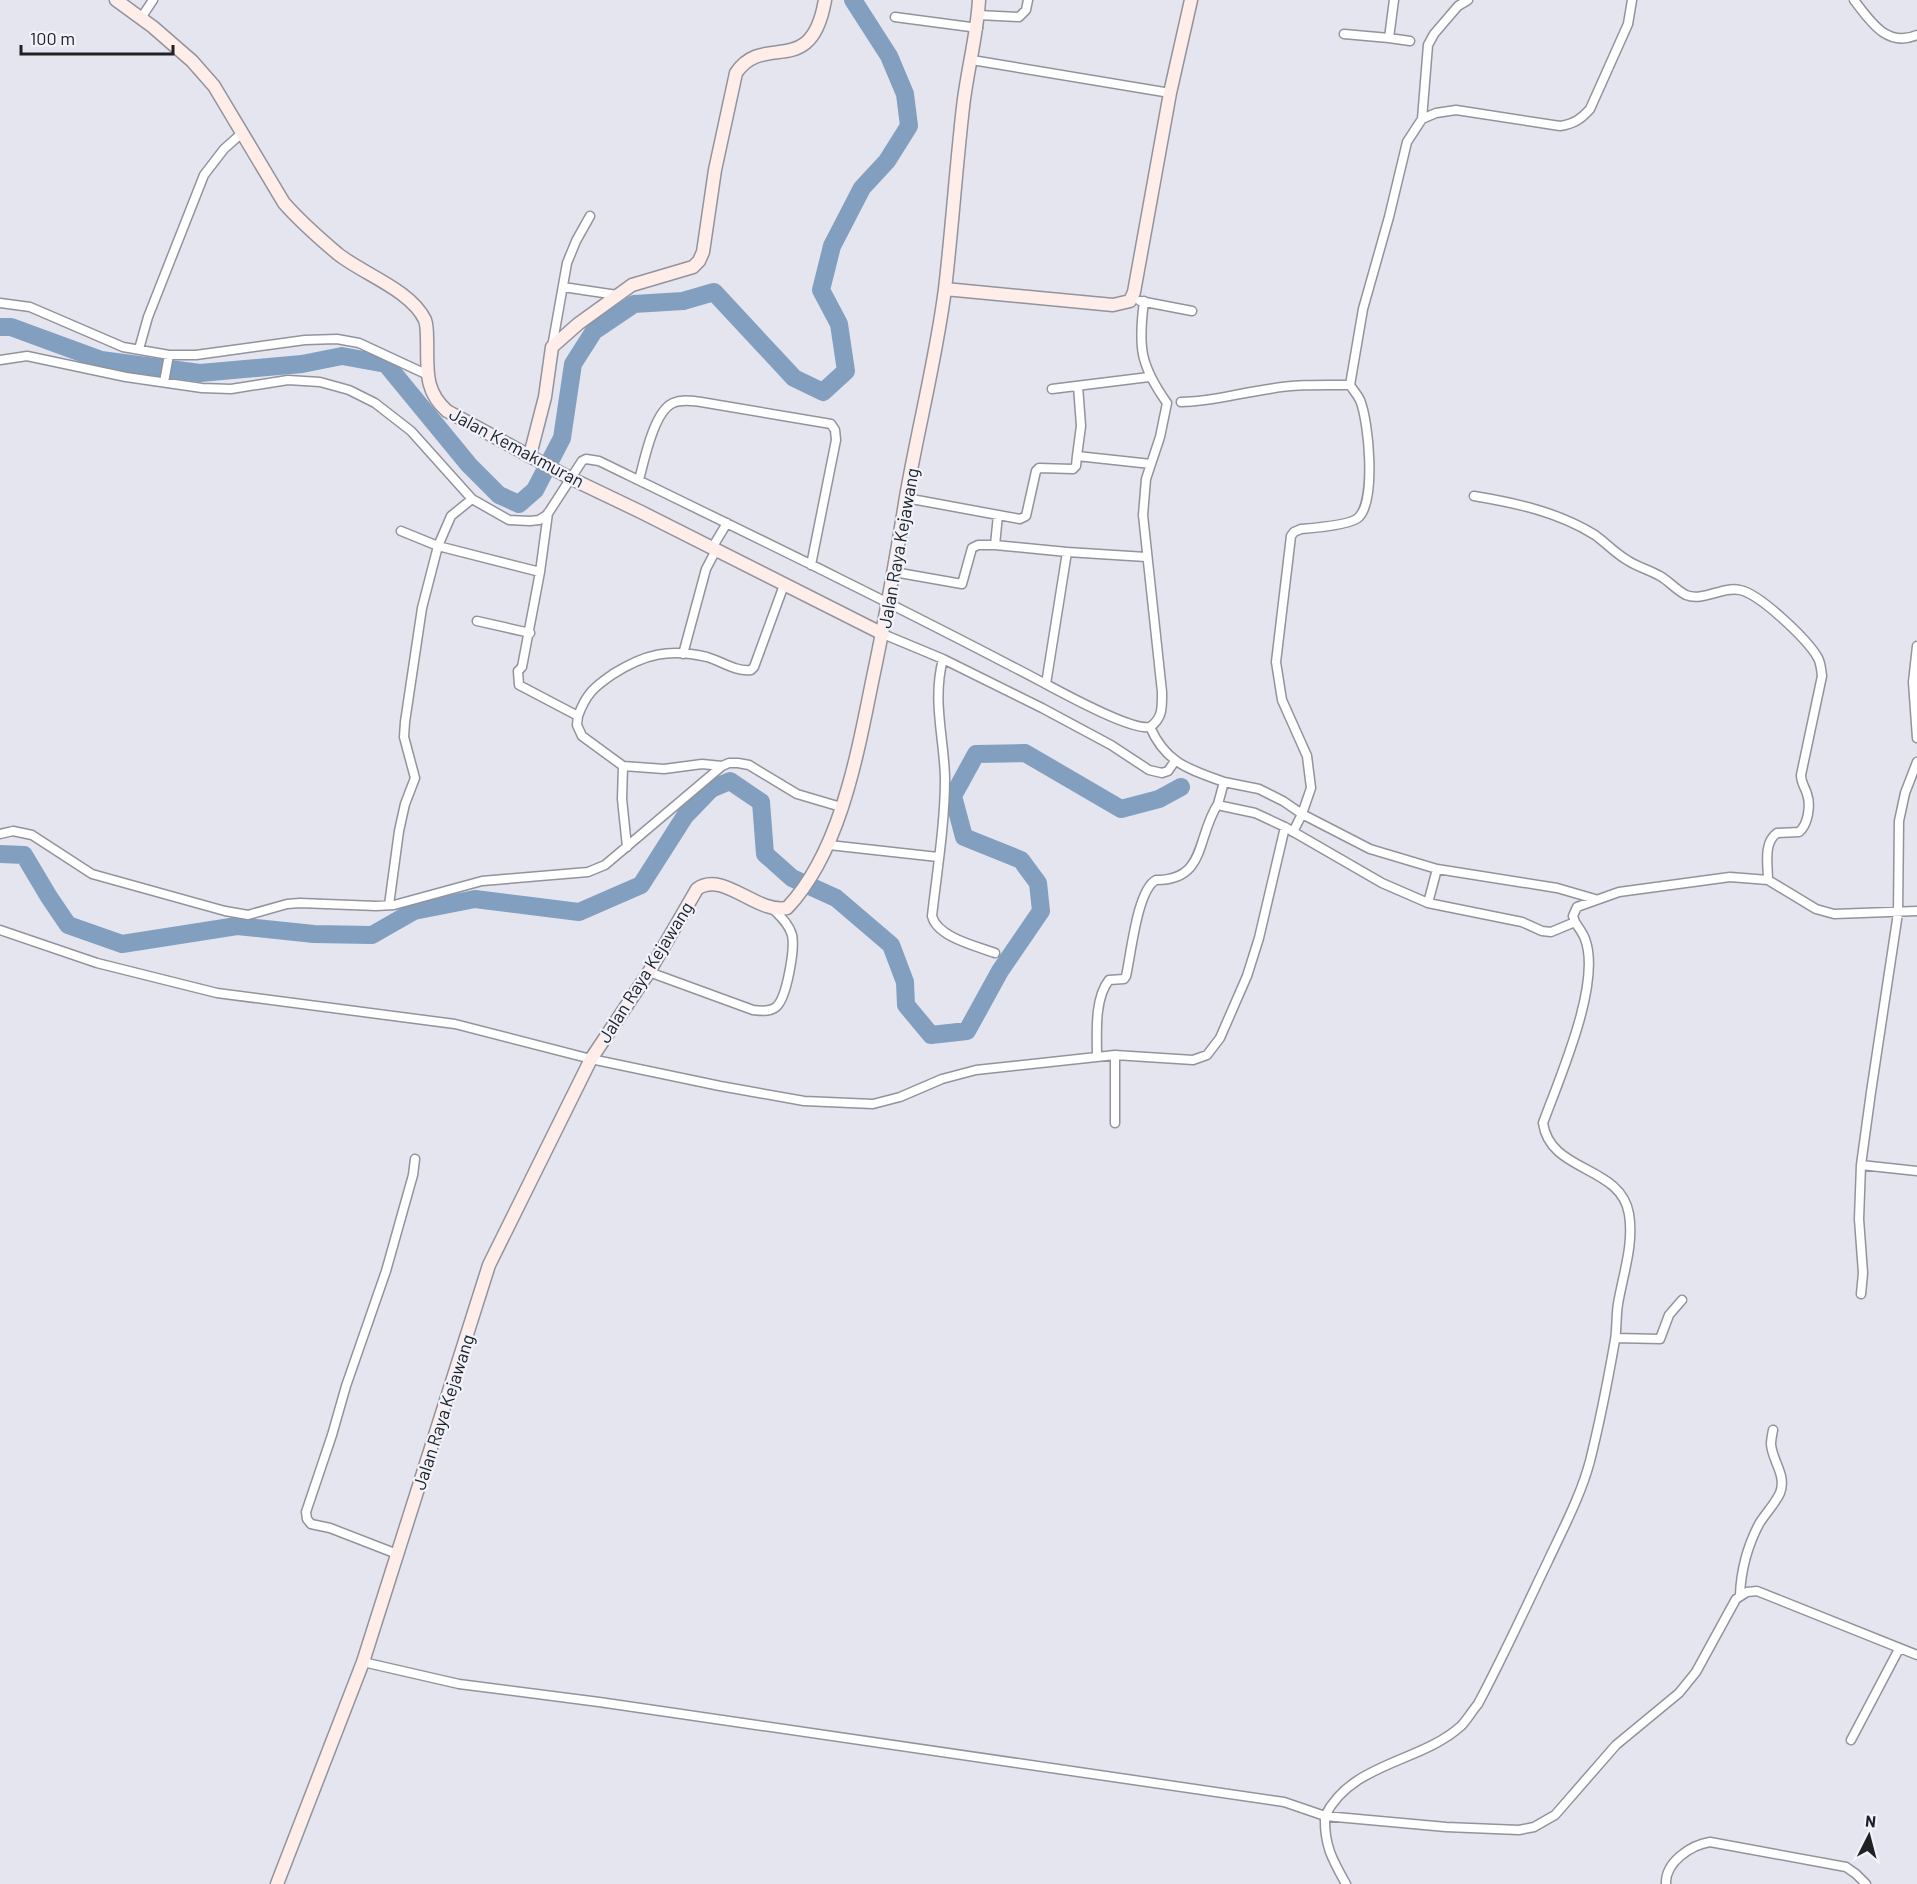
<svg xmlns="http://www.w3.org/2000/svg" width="1917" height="1884" font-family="Barlow,sans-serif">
  <rect width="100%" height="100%" fill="#e4e5ef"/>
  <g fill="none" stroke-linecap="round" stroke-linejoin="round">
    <path stroke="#829fc0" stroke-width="18" d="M0,327H11L101,360L200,373L302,364L342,356L386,364L469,465L499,495L519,504L535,490L562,438L573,364L594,331L634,304L683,301L714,292L794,378L823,392L846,371L839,324L821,290L832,246L862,188L887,161L909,126L905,94L889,56L853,0
      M0,854L24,855L49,897L68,925L122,944L237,926L314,934L372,935L414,911L475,899L579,912L641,885L685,816L711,789L730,781L761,802L765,854L792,878L836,898L891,945L905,982L906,1005L931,1035L967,1031L1000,971L1041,911L1038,883L1021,860L964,837L953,796L976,754L1025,753L1121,809L1159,799L1181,787"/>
    <defs>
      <path id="street" d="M1394,0L1389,38L1410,41
        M1854,0C1870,21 1887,48 1917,35
        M978,15L1019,17L1026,10L1028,0
        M895,17L978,28
        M141,18L153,0
        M1344,34L1389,38
        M972,60L1170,93
        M1422,119L1436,113L1456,110L1560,126C1574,124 1581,119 1590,109L1628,24L1632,0
        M563,287L617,295
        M1140,301L1192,311
        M1144,301C1138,347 1140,365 1167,403L1160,437L1146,479L1143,515L1162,692C1162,707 1163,718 1150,727
        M0,303L30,307L123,347L169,355H196L305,340L337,339L359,343L428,375
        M552,347L567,263L576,241L590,216
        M139,349L148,317L204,175L224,149L242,133
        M0,360L27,356L126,377L202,388L231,389L288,380L320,382L349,390L375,403L411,431L472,499L509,520L530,521L539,520L547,515L582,461L586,459L599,461C747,533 896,605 1042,682C1061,692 1131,731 1150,727C1166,763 1188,769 1224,782L1218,804L1222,806L1255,813L1285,827L1382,883L1428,903L1522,922L1542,931L1551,932L1575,922C1578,927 1583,933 1585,939C1602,983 1559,1079 1543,1123C1550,1173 1621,1165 1629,1214C1634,1245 1623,1274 1618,1304C1616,1316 1617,1328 1615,1340C1608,1380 1600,1421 1590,1461C1581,1495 1563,1529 1548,1561C1525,1609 1503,1657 1478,1704C1472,1711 1467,1720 1461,1726C1420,1763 1352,1762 1325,1816L1284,1802L599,1702L459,1684L363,1662
        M164,382L169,355
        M1350,385L1363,309L1389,217L1407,142L1422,119L1428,45L1434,34L1458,6L1468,0
        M1052,389L1149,377
        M1181,402C1211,402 1239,393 1269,389C1296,384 1323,385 1350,385C1353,390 1357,394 1360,400C1369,422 1376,499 1359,517C1352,525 1314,528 1301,529L1294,532L1291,536L1276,662L1282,700L1307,756L1311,788L1302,814L1370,849L1437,869L1557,888L1595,899
        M1077,456L1081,426L1078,386
        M639,480C644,461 654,411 673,403C682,399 692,401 701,402L831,424L835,430L836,440L811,565
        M1474,496C1516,503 1558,512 1595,535C1606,543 1615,553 1627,560C1637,567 1650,570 1660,576C1669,581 1676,590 1686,595C1703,602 1722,586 1740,590C1760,594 1808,640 1818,658C1821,664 1821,669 1822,676L1801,775C1801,783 1805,787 1807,794C1811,805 1808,825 1799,832L1777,833C1763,843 1768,865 1768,880
        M906,498L1020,519L1026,516L1036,471L1039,468L1073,469L1076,466L1077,456L1151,464
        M472,499L451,516L438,546L540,572L522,667L518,671L519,685L578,716L577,725L582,736L623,766L664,769L702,764L722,766L729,763H738L749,765L797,794L841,807
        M995,545L1067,552
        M712,548L727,523
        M540,572L548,513
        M894,572L962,584L972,548L978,545H995L998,515
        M477,621L530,633
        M883,634L943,659L1042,708L1111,745L1149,770L1162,773L1168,771L1175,761
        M1917,646L1913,682L1917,738
        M683,654L706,569L716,550
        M943,659C932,701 944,737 945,778C945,824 937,871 932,916C937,937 976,946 995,953
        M1046,684L1067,552L1146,557
        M578,716C586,694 594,687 613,674C645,654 669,648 707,657C721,661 736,672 751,670L754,667L784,585
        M623,766L622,799L627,847
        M1224,782L1259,789L1283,801L1302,814L1293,832
        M0,834L13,831L32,835L92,874L225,911L248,915L287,904L300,903L376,906L394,905L482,881L588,872L605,865L722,766
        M829,845L938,857
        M1428,903L1437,869
        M389,905L399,831L405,804L415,778L404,737L405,722L422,608L438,546L401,531
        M1575,922L1573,916L1577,907L1619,892L1730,877L1768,880L1816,909L1834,914L1917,911
        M0,930L97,963L217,993L455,1024L591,1059L720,1086L804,1101L873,1104L900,1097L942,1079L976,1070L1115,1055L1193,1060L1207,1055L1220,1038L1247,976L1259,938L1285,827
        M649,972L753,1010C761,1011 770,1012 776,1007C787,998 795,948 792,935C789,924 780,916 773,909
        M1097,1057C1097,1034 1094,999 1109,980L1124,979L1126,976C1131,955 1137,890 1156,880C1207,880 1196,837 1218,804
        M1115,1123V1055
        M1861,1165L1917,1171
        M1861,1294L1863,1273L1859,1219L1861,1165L1871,1092L1898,913L1899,821L1905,793L1917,762
        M1616,1338L1660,1339L1669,1315L1682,1300
        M397,1554L330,1528L311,1524L307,1519L306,1512L332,1435L346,1386L386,1271L413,1175L415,1159
        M1740,1595C1741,1570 1747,1547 1759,1524C1765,1514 1775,1504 1780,1493C1787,1475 1772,1461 1771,1444C1771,1440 1772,1435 1773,1430
        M1851,1740L1899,1649
        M1346,1884C1332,1859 1324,1845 1325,1816L1446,1827L1519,1830L1534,1827L1555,1815L1616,1745L1679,1693L1696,1672L1736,1599L1747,1592L1757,1591L1917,1655
        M1666,1884C1665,1862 1691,1845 1710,1842L1846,1867L1856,1874L1866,1884"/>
      <path id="secondary" d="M116,0L153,27L192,61L214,86L284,203C300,221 319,238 338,254C363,274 411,290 425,320C427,326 427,333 427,339C428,367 423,390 447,411L570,478L641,512L883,634
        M945,289L1113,305L1130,301L1134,292L1170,93L1191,0
        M530,455L545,397L552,347L578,324L632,285L693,267L699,261L703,252L715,170L736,73C764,31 811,81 825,0
        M277,1884L363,1662L489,1265L591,1059L649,972L697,889C723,870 756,914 787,908C840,852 857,756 872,682C885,621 896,559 906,497C918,428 936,359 945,289C952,229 956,168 963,107C967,71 977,36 979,0"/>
    </defs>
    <use href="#street" stroke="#92939c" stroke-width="11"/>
    <use href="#secondary" stroke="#92939c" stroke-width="15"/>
    <use href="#street" stroke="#fff" stroke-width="8"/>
    <use href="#secondary" stroke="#feede8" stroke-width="12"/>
  </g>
  <g text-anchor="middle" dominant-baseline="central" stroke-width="4.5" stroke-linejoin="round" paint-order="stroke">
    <g font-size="18" fill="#212124" stroke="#f1f3fc">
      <text transform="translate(517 447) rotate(28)">Jalan Kemakmuran</text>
      <text transform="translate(898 548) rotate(-80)">Jalan Raya Kejawang</text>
      <text transform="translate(645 972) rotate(-58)">Jalan Raya Kejawang</text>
      <text transform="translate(443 1412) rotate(-72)">Jalan Raya Kejawang</text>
    </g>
  </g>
  <g transform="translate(1869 1836) rotate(6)" stroke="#f1f3fc" stroke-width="4.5" paint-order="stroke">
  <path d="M0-4.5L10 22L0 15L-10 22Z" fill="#212124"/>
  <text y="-9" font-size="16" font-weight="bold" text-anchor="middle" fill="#212124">N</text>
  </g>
  <path d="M21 45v9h152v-9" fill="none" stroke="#212124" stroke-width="3"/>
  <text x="30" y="45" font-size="18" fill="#212124" stroke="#f1f3fc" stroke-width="4.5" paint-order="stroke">100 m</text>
</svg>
